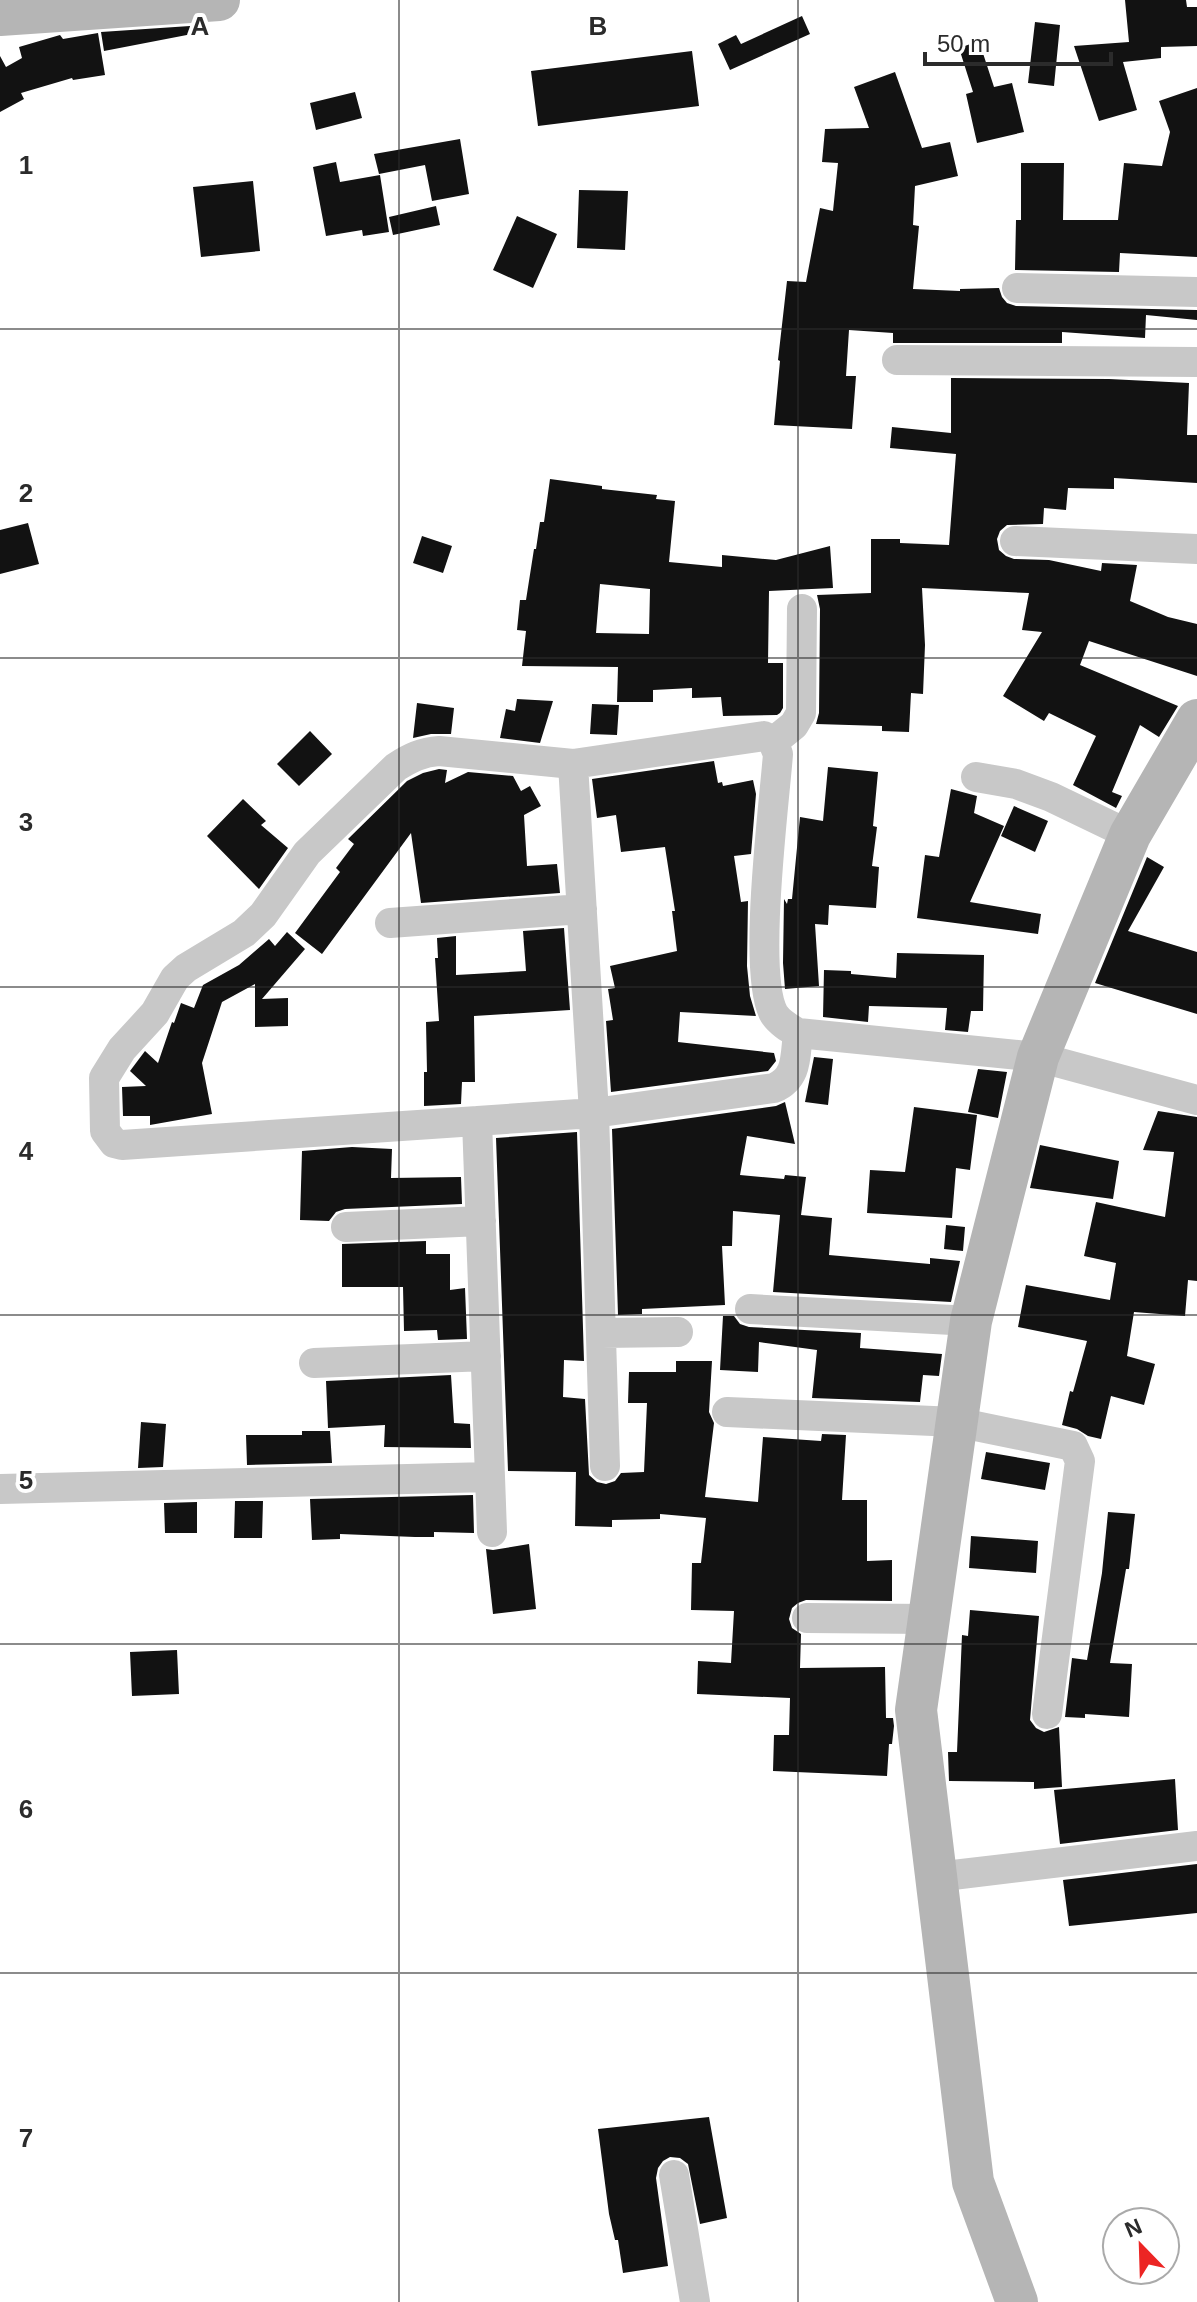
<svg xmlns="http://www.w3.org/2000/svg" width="1197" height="2302" font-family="Arial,sans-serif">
  <rect width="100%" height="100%" fill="#fff"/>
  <path fill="#121212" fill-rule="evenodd" d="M1125,0H1186L1187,7H1197V46L1161,47V58L1123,62L1137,110L1099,121L1074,46L1129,42Z
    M802,16L810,34L730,70L718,44L736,35L741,44Z
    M1035,22L1060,25L1054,86L1028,83Z
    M190,26L192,34L104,51L101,32Z
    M98,33L105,75L73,80L72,78L21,93L24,99L0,112V56L6,67L22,58L19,47L60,35L63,39Z
    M979,41L994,87L1012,83L1024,132L977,143L966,94L973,92L959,48Z
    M692,51L699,106L538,126L531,71Z
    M895,72L922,148L950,142L958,176L915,186L913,225L919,226L913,289L960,291V289L999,288L1002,297L1007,303L1016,306L1197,310V320L1146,315L1145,338L1062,332V343H893V333L849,330L846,376H856L852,429L774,425L780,361L778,360L787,281L806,282L820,208L833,211L838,163L822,162L825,129L869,128L854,87Z
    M1197,88V257L1120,253L1119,272L1015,270L1016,220H1021V163H1064L1063,220H1118L1124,163L1162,166L1170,132L1159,101Z
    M355,92L362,118L316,130L310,103Z
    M460,139L469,194L432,201L425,165L379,174L374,154Z
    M336,162L340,182L380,175L389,232L363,236L362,230L326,236L313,167Z
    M253,181L260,251L201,257L193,187Z
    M579,190L628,191L625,250L577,248Z
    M436,206L440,225L393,235L389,217Z
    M517,216L557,234L533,288L493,270Z
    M951,378L1109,379L1189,383L1187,435H1197V483L1114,478V489L1068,488L1066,510L1044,508L1043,524L1007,525L1000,531L997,539L999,550L1006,556L1014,559L1049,560L1101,571L1102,563L1137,565L1130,601L1168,617L1197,624V676L1089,641L1080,665L1178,706L1159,737L1140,725L1112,792L1122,796L1116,808L1073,785L1096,736L1049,713L1044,721L1003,696L1042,632L1022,630L1029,593L922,588L925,645L923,694L911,693L909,732L882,731V726L816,724L819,713L820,609L817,595L871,593V539H900V543L949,545L956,454L890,448L892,427L951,433Z
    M550,479L602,486V489L657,495L656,499L675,501L669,562L722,567V555L776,560L830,546L833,588L769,591L768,663H783V708L780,713L777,715L723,716L721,697L692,698V688L653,690V702H617L618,667L522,666L526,631L517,630L520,600H526L534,549H536L540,522H544ZM600,584L650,589L649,634L596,633Z
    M28,523L39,564L0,574V530Z
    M422,536L452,546L443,573L413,563Z
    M517,699L553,701L540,743L500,738L506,709L515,711Z
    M417,703L454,708L451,734H431L413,738Z
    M592,704L619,705L617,735L590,734Z
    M310,731L332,754L299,786L277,764Z
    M714,761L718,783L722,782L723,786L753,780L756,794L751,854L734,856L741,902L748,901L747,966L750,996L756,1016L680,1012L678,1042L774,1053L776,1061L768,1071L611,1092L606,1021L613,1020L608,989L615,988L610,966L677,951L672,911H675L665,847L621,852L616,815L597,818L592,779Z
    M828,767L878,772L873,826L877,827L872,866L879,867L876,908L829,905L828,925L815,924L819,986L785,989L783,963L784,899L787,904L788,899H792L800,817L823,821Z
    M439,769L447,770L445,783L468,772L513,776L521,791L530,786L541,806L524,815L527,866L557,864L560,893L421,903L411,833L322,954L295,933L340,872L336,868L354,844L348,839L407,781L423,773Z
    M951,789L977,796L974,813L1004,826L970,902L1041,914L1038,934L917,918L925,855L939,857Z
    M243,799L266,821L261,825L288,848L259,889L207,836Z
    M1014,806L1048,821L1035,852L1001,836Z
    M1147,857L1164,867L1128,931L1197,952V1014L1095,983Z
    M564,928L570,1010L474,1016L475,1082H462L461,1104L424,1106V1072H427L426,1022L439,1021L435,958H438L437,938L456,936V975L526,971L523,931Z
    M287,932L305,949L262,999L288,998V1026L255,1027V984L222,1002L202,1063L212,1114L150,1125V1116H123L122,1087L146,1086L130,1071L145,1051L158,1063L172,1022L174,1023L181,1003L194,1008L203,985L239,965L269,939L275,946Z
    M897,953L984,955L983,1011H971L968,1032L945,1030L947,1008L869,1006L868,1022L823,1017L824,970L851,971V974L896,978Z
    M814,1057L833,1059L828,1105L805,1102Z
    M978,1069L1007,1072L998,1118L968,1112Z
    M785,1102L795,1144L747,1136L740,1175L784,1179L785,1175L806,1177L801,1215L832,1218L829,1255L930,1264V1258L960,1261L951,1302L773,1292L780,1215L733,1211L732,1246H722L725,1305L642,1309V1314L618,1315L612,1129L776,1106Z
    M914,1107L977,1115L970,1170L956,1168L952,1218L867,1213L870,1170L905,1172Z
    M1158,1111L1197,1117V1281L1188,1280L1185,1316L1134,1312L1127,1356L1155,1364L1144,1405L1111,1396L1101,1439L1088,1436L1077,1429L1062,1425L1070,1391L1073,1392L1087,1341L1018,1327L1026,1285L1110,1300L1116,1263L1084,1256L1096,1202L1165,1217L1174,1152L1143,1150Z
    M577,1132L584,1361L564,1360L563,1397L585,1399L589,1475L597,1482L606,1484L615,1481L621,1473L644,1472L647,1403H628L629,1372H676V1361H712L709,1412L714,1423L705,1497L758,1502L763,1437L821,1441L822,1434L846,1435L842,1500H867V1561L892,1560V1601L806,1600L798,1603L792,1608L789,1619L792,1628L801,1634L800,1668L885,1667L886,1718H893L894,1726L892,1744H889L887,1776L773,1771L774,1735H789L790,1698L697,1694L698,1661L731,1663L734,1611L691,1610L692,1563H701L706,1518L660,1514V1519L612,1520V1527L575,1526L576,1472L508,1471L496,1138Z
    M1040,1145L1119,1161L1113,1199L1030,1188Z
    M352,1147L392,1149L391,1178L461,1177L462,1204L345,1209L336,1212L329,1221L300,1220L302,1151Z
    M946,1225L965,1227L963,1251L944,1249Z
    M426,1241V1254H450V1290L465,1288L467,1339L438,1340L437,1330L404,1331L403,1287H342V1244Z
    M723,1316H734L740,1324L749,1327L861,1333L860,1348L942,1354L939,1376L923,1375L920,1402L812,1398L817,1350L759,1342L758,1372L720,1370Z
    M451,1375L454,1423L470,1424L471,1448L384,1447L385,1425L328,1428L326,1381Z
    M141,1422L166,1424L163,1467L138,1468Z
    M302,1431H330L332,1463L247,1465L246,1435H302Z
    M986,1452L1050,1463L1045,1490L981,1479Z
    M473,1495L474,1533L434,1532V1537H415L340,1534V1539L312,1540L310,1499Z
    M235,1501H263L262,1538H234Z
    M197,1502V1533H165L164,1503Z
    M1108,1512L1135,1514L1129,1569H1126L1110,1663L1132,1664L1129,1717L1085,1714V1718L1065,1717L1072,1658L1087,1660L1102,1573Z
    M971,1536L1038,1541L1036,1573L969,1568Z
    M529,1544L536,1609L493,1614L486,1549L493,1550Z
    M970,1610L1039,1616L1030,1720L1036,1728L1044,1732L1059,1727L1062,1787L1034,1789V1782L949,1781L948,1752H957L962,1635L968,1636Z
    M177,1650L179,1694L132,1696L130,1652Z
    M1175,1779L1178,1830L1060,1844L1054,1790Z
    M1197,1864V1913L1069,1926L1063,1880Z
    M709,2117L727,2218L700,2224L688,2164L680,2158L670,2157L663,2161L658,2168L656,2178L668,2266L623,2273L618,2240H615L609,2214L598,2129Z"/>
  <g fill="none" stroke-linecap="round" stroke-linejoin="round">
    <path stroke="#c8c8c8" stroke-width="30" d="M1017,288L1197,292
      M897,360L1197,362
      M1015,541L1197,549
      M773,742L794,725L801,713L802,609
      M573,764L594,1113L605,1466
      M976,777L1016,784L1051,797L1130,835
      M390,923L582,909
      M798,1033C795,1056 798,1078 774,1088L594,1113L122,1145L114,1143L105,1131L104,1078L122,1049L155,1013L175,978L186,968L244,933L263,915L307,853L396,767C410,758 422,752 439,751L573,764L764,736L773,742L778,754C774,806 752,975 774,1014C780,1023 789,1028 798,1033L1038,1057L1197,1100
      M477,1121L492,1532
      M346,1227L481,1221
      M750,1309L971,1321
      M601,1333L678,1332
      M314,1363L486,1356
      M727,1412L956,1422L1073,1446L1080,1461L1047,1714
      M0,1489L490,1477
      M807,1618L929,1619
      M936,1877L1197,1846
      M674,2175L695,2302"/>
    <path stroke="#b5b5b5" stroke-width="42" d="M0,15L219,0
      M1017,2302L973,2182L916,1710L971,1321L1038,1057L1130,835L1197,720"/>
  </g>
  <path fill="none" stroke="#2b2b2b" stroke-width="2" stroke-opacity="0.55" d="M399,0V2302M798,0V2302M0,329H1197M0,658H1197M0,987H1197M0,1315H1197M0,1644H1197M0,1973H1197"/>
  <g font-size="26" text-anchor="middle" font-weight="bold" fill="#2b2b2b" stroke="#fff" stroke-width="8" stroke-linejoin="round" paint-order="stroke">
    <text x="200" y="35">A</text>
    <text x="598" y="35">B</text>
    <text x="26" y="174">1</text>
    <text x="26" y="502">2</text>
    <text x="26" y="831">3</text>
    <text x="26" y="1160">4</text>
    <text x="26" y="1489">5</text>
    <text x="26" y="1818">6</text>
    <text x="26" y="2147">7</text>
  </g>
  <g transform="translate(1141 2246) rotate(337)"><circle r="38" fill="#ffffff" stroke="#aaaaaa" stroke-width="2"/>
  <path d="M0-6L14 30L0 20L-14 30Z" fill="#ec2524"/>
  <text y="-12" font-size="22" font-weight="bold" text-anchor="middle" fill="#2b2b2b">N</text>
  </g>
  <path d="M925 52v12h186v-12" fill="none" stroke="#2b2b2b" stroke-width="4"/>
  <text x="937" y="52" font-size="24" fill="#2b2b2b" stroke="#ffffff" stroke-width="6" paint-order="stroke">50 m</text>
</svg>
